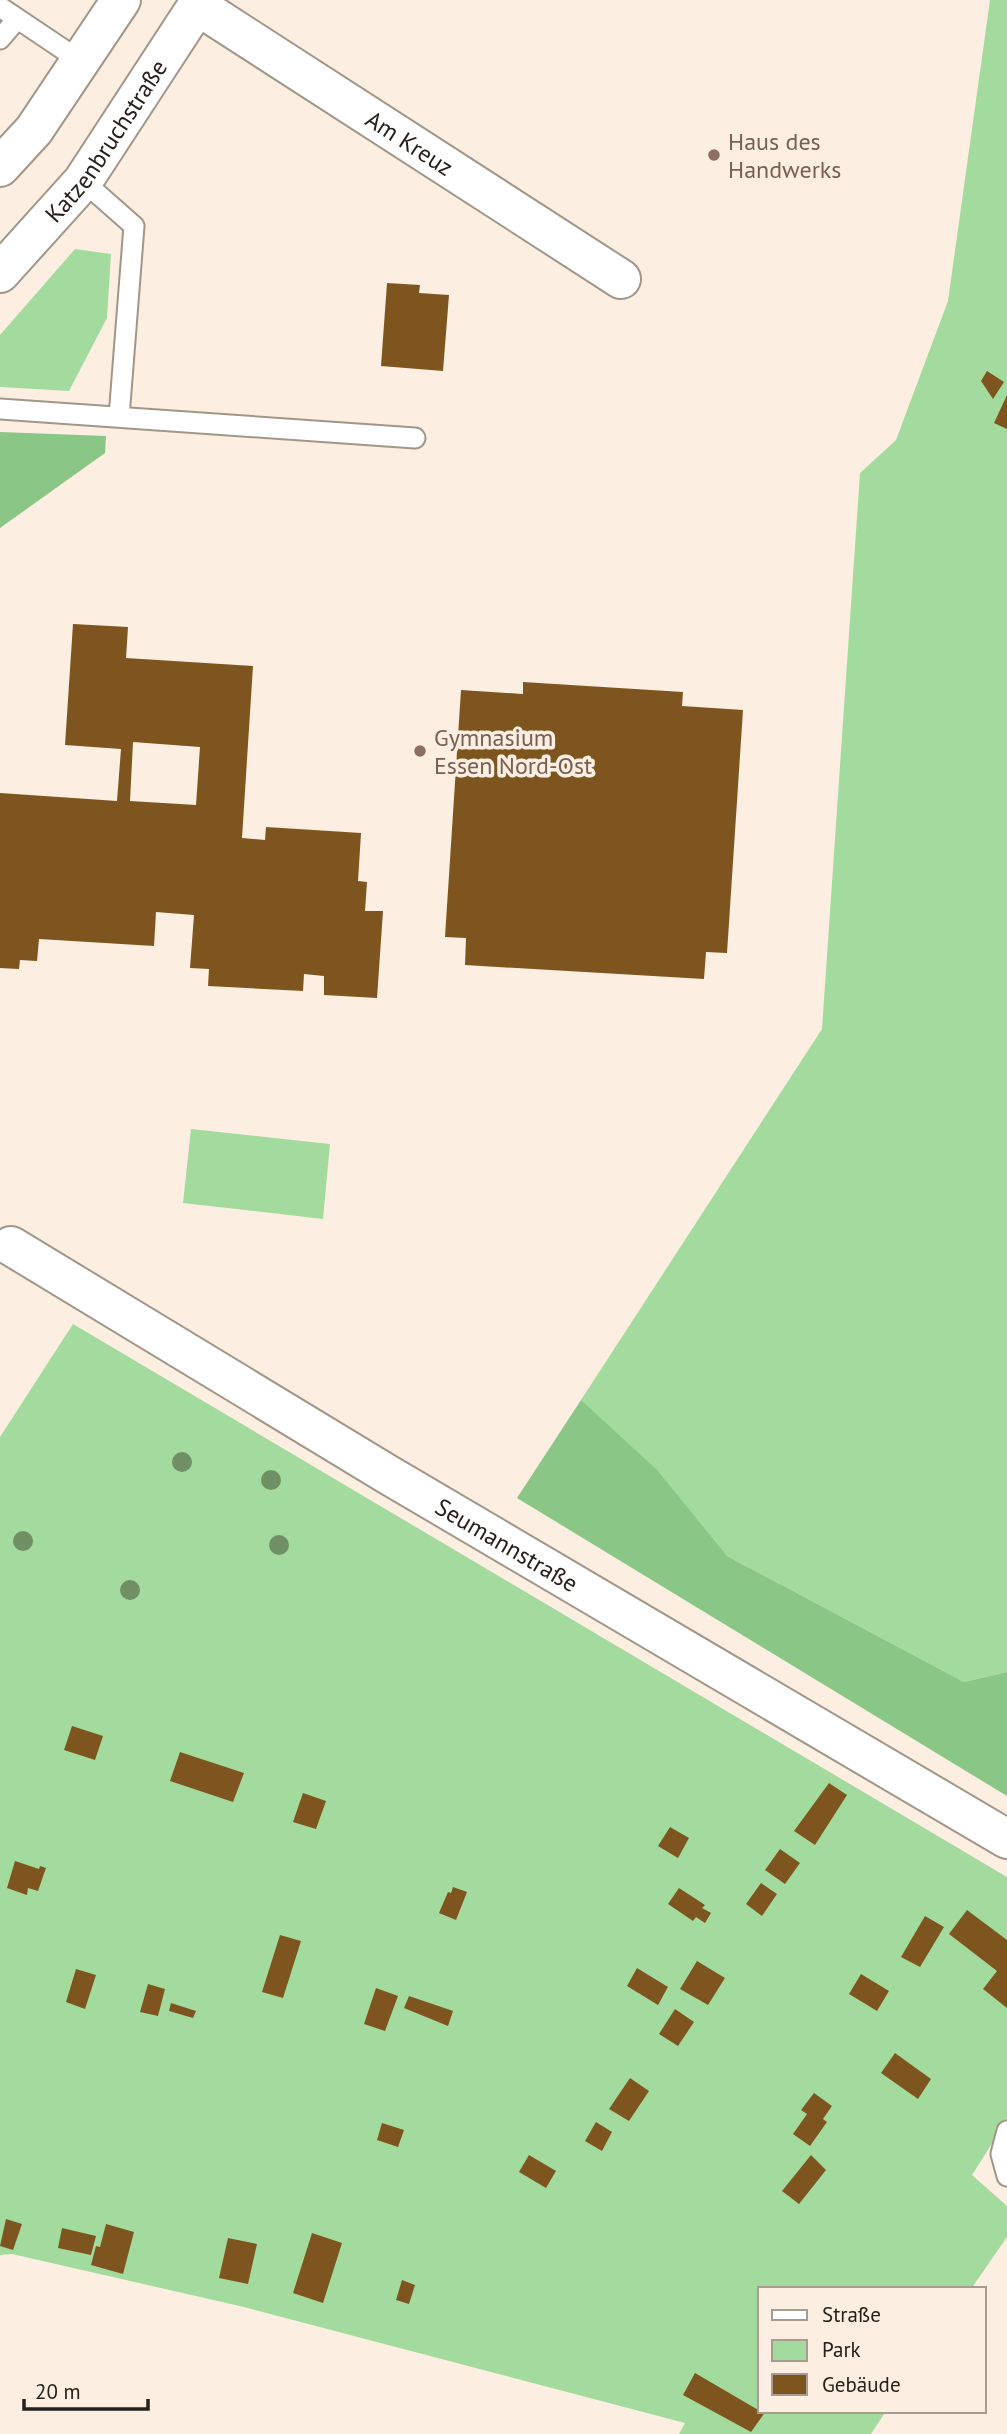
<svg xmlns="http://www.w3.org/2000/svg" width="1007" height="2434" font-family="'PT Sans',sans-serif">
  <rect width="100%" height="100%" fill="#fceee0"/>
  <path fill="#a3db9e" d="M990,0H1007V1672L964,1682L727,1556L581,1400L822,1029L860,473L896,440L948,301Z
    M75,249L111,254L107,318L69,391L0,387V335Z
    M191,1129L330,1144L323,1219L183,1203Z
    M73,1324L1007,1877V2120L972,2175L1007,2206V2237L971,2289H760V2411H886L871,2434H679L685,2423L244,2307L12,2254L0,2255V1437Z"/>
  <path fill="#8ac685" d="M0,432L106,436L105,453L0,528Z
    M581,1400L657,1470L727,1556L964,1682L1007,1672V1796L517,1498Z"/>
  <path fill="#7e551f" fill-rule="evenodd" d="M387,283L420,285L419,293L449,295L443,371L381,366Z
    M987,371L1004,382L993,399L981,381Z
    M1007,395V429L994,423Z
    M73,624L128,627L126,658L253,666L242,838L265,840L266,827L361,833L358,881L367,882L365,911H383L377,998L324,995V976L304,974L303,991L208,986L209,969L190,968L194,915L156,912L154,946L39,939L37,961L20,960L19,969L0,968V793L117,801L121,749L65,745ZM133,742L200,747L196,805L130,801Z
    M523,682L683,692L682,706L743,710L727,953L706,952L704,979L465,965L466,938L445,937L461,690L523,694Z
    M72,1726L103,1736L95,1760L64,1750Z
    M180,1752L244,1773L233,1802L170,1781Z
    M829,1783L847,1795L815,1845L794,1831Z
    M303,1793L326,1801L316,1829L293,1822Z
    M670,1827L689,1838L678,1858L658,1846Z
    M780,1849L800,1863L785,1884L765,1870Z
    M15,1861L39,1869L40,1866L46,1868L38,1891L28,1888L27,1895L7,1888Z
    M761,1883L777,1894L762,1916L746,1904Z
    M453,1887L467,1892L456,1920L439,1913L448,1892L451,1893Z
    M679,1888L705,1905L702,1908L711,1913L705,1923L696,1917L693,1921L668,1904Z
    M967,1910L1007,1940V2008L983,1989L997,1971L949,1934Z
    M925,1916L944,1927L920,1967L901,1957Z
    M280,1935L301,1941L283,1998L262,1992Z
    M697,1961L725,1978L708,2005L680,1989Z
    M637,1968L668,1987L658,2005L627,1986Z
    M76,1969L96,1975L85,2009L66,2002Z
    M861,1974L889,1991L877,2011L849,1994Z
    M148,1984L165,1989L158,2016L140,2012Z
    M376,1988L398,1996L385,2031L364,2024Z
    M409,1996L453,2011L448,2026L404,2008Z
    M171,2003L196,2011L193,2018L169,2011Z
    M675,2009L694,2022L678,2046L659,2034Z
    M895,2053L931,2079L918,2099L881,2073Z
    M630,2078L649,2091L629,2121L609,2109Z
    M814,2093L832,2106L823,2119L827,2122L810,2146L793,2134L807,2114L801,2110Z
    M596,2122L612,2132L602,2151L585,2141Z
    M382,2123L404,2130L398,2147L377,2140Z
    M529,2155L556,2171L546,2188L519,2172Z
    M811,2155L826,2170L799,2204L782,2191Z
    M6,2219L22,2224L13,2250L0,2246Z
    M106,2224L134,2232L123,2274L91,2265L96,2246L100,2247Z
    M62,2228L96,2236L91,2255L58,2248Z
    M312,2233L342,2243L323,2303L293,2293Z
    M228,2238L257,2244L248,2284L219,2278Z
    M402,2280L415,2285L409,2304L396,2300Z
    M695,2373L760,2411H766L751,2432L683,2395Z"/>
  <g fill="none" stroke-linecap="round" stroke-linejoin="round">
    <defs>
      <path id="service" d="M0,7L82,62
        M0,39L17,19
        M83,181L134,226L119,417
        M0,409L415,438
        M1007,2131L1001,2154L1007,2176"/>
      <g id="minor">
        <path id="s1" d="M198,6L621,279"/>
        <path id="s2" d="M11,1246L387,1474L1007,1839"/>
      </g>
      <g id="primary">
        <path d="M0,167L34,130L121,0"/>
        <path id="s3" d="M0,273L83,181L201,0"/>
      </g>
    </defs>
    <use href="#service" stroke="#a29688" stroke-width="23"/>
    <use href="#minor" stroke="#a29688" stroke-width="42"/>
    <use href="#primary" stroke="#a29688" stroke-width="42"/>
    <use href="#service" stroke="#fff" stroke-width="19"/>
    <use href="#minor" stroke="#fff" stroke-width="38"/>
    <use href="#primary" stroke="#fff" stroke-width="38"/>
  </g>
  <g fill="#718f65">
    <circle cx="182" cy="1462" r="10"/>
    <circle cx="271" cy="1480" r="10"/>
    <circle cx="23" cy="1541" r="10"/>
    <circle cx="279" cy="1545" r="10"/>
    <circle cx="130" cy="1590" r="10"/>
  </g>
  <g fill="#8d6e63" stroke="#fceee0" stroke-width="2.5">
    <circle cx="714" cy="155" r="7"/>
    <circle cx="420" cy="751" r="7"/>
  </g>
  <g text-anchor="middle" dominant-baseline="central" stroke-width="7" stroke-linejoin="round" paint-order="stroke">
    <g font-size="24" fill="#25201b" stroke="#fceee0">
      <text stroke="none"><textPath href="#s3" startOffset="170">Katzenbruchstraße</textPath></text>
      <text stroke="none"><textPath href="#s1" startOffset="252">Am Kreuz</textPath></text>
      <text stroke="none"><textPath href="#s2" startOffset="579">Seumannstraße</textPath></text>
    </g>
    <g font-size="24" fill="#785e54" stroke="#fceee0" text-anchor="start">
      <text x="728" y="141">Haus des<tspan x="728" dy="28">Handwerks</tspan></text>
      <text x="434" y="737">Gymnasium<tspan x="434" dy="28">Essen Nord-Ost</tspan></text>
    </g>
  </g>
  <rect x="758" y="2287" width="228" height="126" fill="#fceee0" stroke="#a69c91" stroke-width="2"/>
  <rect x="772" y="2310" width="35" height="10" fill="#ffffff" stroke="#a69c91" stroke-width="2"/>
  <text x="822" y="2322" font-size="21" fill="#25201b">Straße</text>
  <rect x="772" y="2340" width="35" height="21" fill="#a3db9e" stroke="#a69c91" stroke-width="2"/>
  <text x="822" y="2357" font-size="21" fill="#25201b">Park</text>
  <rect x="772" y="2374" width="35" height="21" fill="#7e551f" stroke="#a69c91" stroke-width="2"/>
  <text x="822" y="2392" font-size="21" fill="#25201b">Gebäude</text>
  <path d="M24 2399v10h124v-10" fill="none" stroke="#25201b" stroke-width="3.5"/>
  <text x="35" y="2399" font-size="21" fill="#25201b" stroke="#fceee0" stroke-width="5" paint-order="stroke">20 m</text>
</svg>
